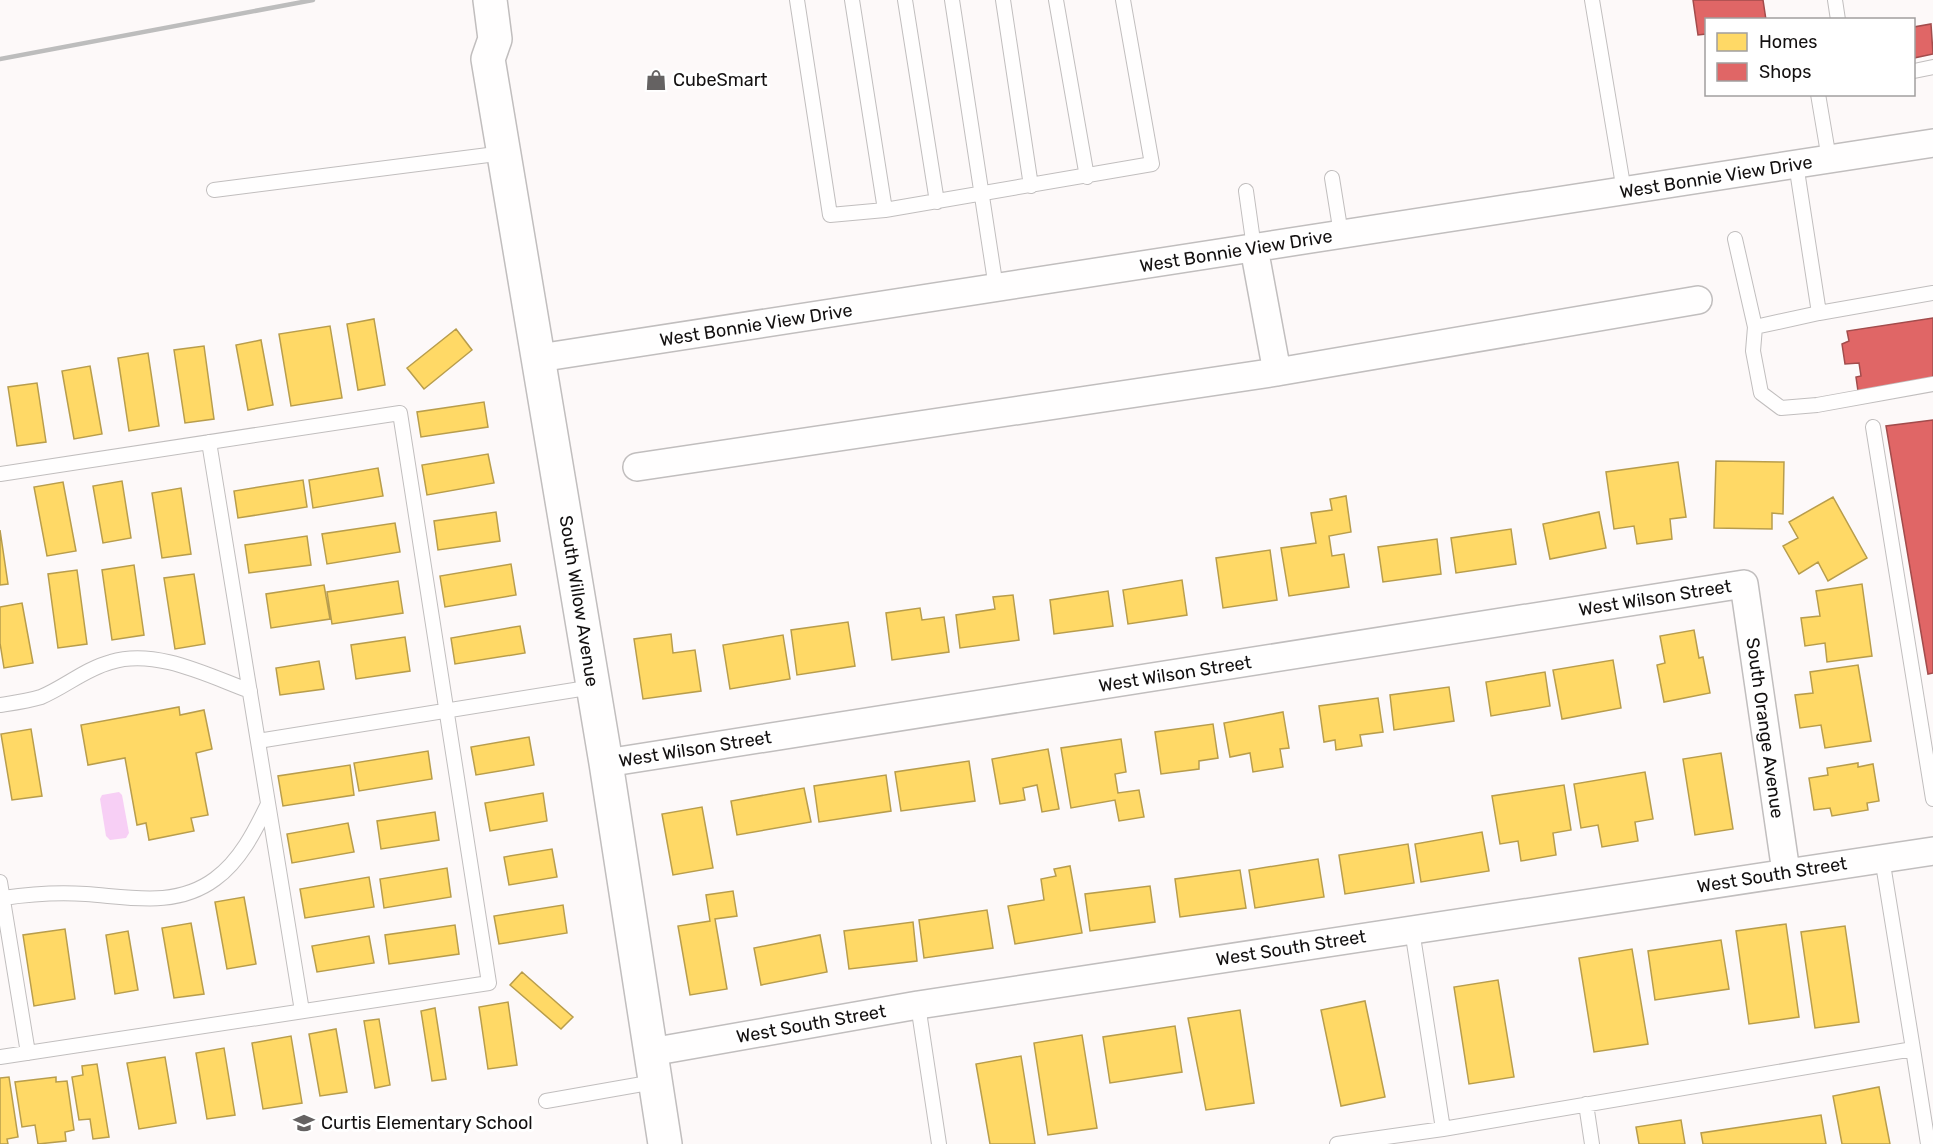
<svg xmlns="http://www.w3.org/2000/svg" width="1933" height="1144" font-family="Rubik,sans-serif">
  <rect width="100%" height="100%" fill="#fdf9f9"/>
  <path fill="#f7cff5" d="M119,792L122,795L129,833L126,838L110,840L106,836L100,799L102,795Z"/>
  <path fill="#ffd966" stroke="#b89d4c" stroke-width="1.5" d="M374,319L385,385L358,390L347,324Z
    M330,326L342,398L291,406L279,334Z
    M456,329L472,350L424,389L407,368Z
    M261,340L273,405L248,410L236,345Z
    M204,346L214,419L185,423L174,350Z
    M148,353L159,426L129,431L118,358Z
    M90,366L102,434L74,439L62,371Z
    M37,383L46,442L17,446L8,387Z
    M484,402L488,427L421,437L417,412Z
    M488,454L494,483L427,495L422,465Z
    M1716,461L1784,462L1783,514L1772,513V529L1714,528Z
    M1678,462L1686,517L1670,519L1672,539L1637,544L1634,526L1614,529L1606,472Z
    M378,468L383,496L313,508L309,480Z
    M303,480L307,507L238,518L234,491Z
    M122,481L131,538L103,543L93,486Z
    M63,482L76,551L47,556L34,487Z
    M181,488L191,554L162,558L152,493Z
    M1346,496L1351,532L1329,536L1332,556L1344,554L1349,587L1289,596L1281,548L1316,543L1311,513L1332,510L1330,499Z
    M1833,497L1867,558L1828,581L1818,562L1799,574L1783,546L1798,538L1789,522Z
    M496,512L500,541L438,550L434,521Z
    M1599,512L1606,548L1550,559L1543,524Z
    M395,523L400,552L327,564L322,534Z
    M1511,529L1516,564L1456,573L1451,538Z
    M0,530L8,584L0,585Z
    M307,536L311,565L249,573L245,545Z
    M1437,539L1441,574L1383,582L1378,547Z
    M1270,550L1277,600L1223,608L1216,558Z
    M511,564L516,595L445,607L440,576Z
    M134,565L144,635L112,640L102,570Z
    M77,570L87,644L58,648L48,574Z
    M194,574L205,644L175,649L164,578Z
    M1182,580L1187,615L1128,624L1123,590Z
    M398,581L403,613L332,624L327,592Z
    M1862,584L1872,656L1827,662L1825,643L1805,646L1801,618L1820,616L1816,591Z
    M324,585L330,619L271,628L266,594Z
    M1108,591L1113,626L1054,634L1050,600Z
    M1013,595L1019,640L960,648L956,615L995,609L993,597Z
    M22,603L33,663L4,668L0,643V607Z
    M920,608L922,620L944,617L949,652L892,660L886,613Z
    M848,622L855,666L797,675L791,630Z
    M520,626L525,653L455,664L451,638Z
    M1694,630L1699,658L1703,657L1710,693L1664,702L1657,665L1665,663L1660,636Z
    M671,634L673,653L695,650L701,691L643,699L634,639Z
    M783,635L790,679L730,689L723,645Z
    M405,637L410,671L356,679L351,645Z
    M1613,660L1621,708L1562,719L1553,670Z
    M319,661L324,689L280,695L276,668Z
    M1858,665L1871,741L1825,748L1821,725L1800,728L1795,695L1813,693L1810,672Z
    M1545,672L1550,706L1491,716L1486,682Z
    M1449,687L1454,721L1394,730L1390,695Z
    M1378,698L1383,732L1360,735L1362,746L1336,750L1335,740L1324,742L1319,706Z
    M179,707L180,715L204,710L212,749L196,753L208,815L191,818L194,831L149,840L146,823L137,825L125,758L88,765L81,725Z
    M1283,712L1289,748L1280,749L1283,767L1253,772L1250,753L1230,757L1224,723Z
    M1213,724L1218,758L1199,761V769L1161,774L1155,732Z
    M31,729L42,796L12,800L1,734Z
    M529,737L534,765L476,775L471,747Z
    M1121,739L1126,772L1115,774L1118,793L1139,790L1144,817L1119,821L1115,800L1071,808L1061,748Z
    M1048,749L1059,809L1042,812L1037,785L1023,788L1025,800L1000,804L992,759Z
    M428,751L432,779L359,791L354,763Z
    M1721,753L1733,829L1695,835L1683,759Z
    M969,761L975,801L901,811L895,772Z
    M1858,763V767L1873,764L1879,801L1867,803L1868,810L1832,816L1830,808L1814,810L1809,778L1828,775L1827,768Z
    M350,765L354,795L283,806L278,776Z
    M1645,772L1653,819L1635,822L1638,841L1602,847L1598,825L1581,828L1574,784Z
    M886,775L891,811L819,822L814,786Z
    M1564,785L1571,830L1553,833L1556,855L1521,861L1518,841L1500,844L1492,796Z
    M804,788L811,822L737,835L731,801Z
    M543,793L547,821L490,831L485,803Z
    M702,807L713,868L673,875L662,814Z
    M435,812L439,840L381,849L377,821Z
    M348,823L354,852L292,863L287,834Z
    M1482,832L1489,871L1421,882L1415,844Z
    M1408,844L1414,883L1345,894L1339,855Z
    M552,849L557,877L509,885L504,857Z
    M1318,859L1324,897L1255,908L1249,870Z
    M1070,866L1082,933L1015,944L1008,906L1044,900L1041,879L1056,876L1054,869Z
    M447,868L451,897L384,908L380,879Z
    M1240,870L1246,908L1180,917L1175,879Z
    M369,877L374,907L305,918L300,889Z
    M1150,886L1155,922L1090,931L1085,894Z
    M733,891L737,916L715,919L727,989L690,995L678,926L710,921L706,895Z
    M244,897L256,964L227,969L215,902Z
    M563,905L567,933L499,944L494,916Z
    M987,910L993,948L924,958L919,920Z
    M913,922L917,961L849,969L844,931Z
    M191,923L204,994L174,998L162,928Z
    M1786,924L1799,1017L1749,1024L1736,931Z
    M455,925L459,954L389,964L385,935Z
    M1845,926L1859,1022L1815,1028L1801,932Z
    M65,929L75,999L34,1006L23,935Z
    M128,931L138,990L115,994L106,935Z
    M820,935L827,972L761,985L754,948Z
    M369,936L374,963L317,972L312,946Z
    M1721,940L1729,989L1655,1000L1648,951Z
    M1632,949L1648,1044L1594,1052L1579,958Z
    M522,972L573,1017L561,1029L510,985Z
    M1498,980L1514,1077L1469,1084L1454,987Z
    M1365,1001L1385,1097L1341,1106L1321,1010Z
    M508,1002L517,1065L488,1069L479,1007Z
    M435,1008L446,1079L432,1081L421,1011Z
    M1240,1010L1254,1103L1206,1110L1188,1018Z
    M379,1019L390,1085L375,1088L364,1021Z
    M1175,1026L1182,1072L1110,1083L1103,1037Z
    M336,1029L347,1092L320,1096L309,1034Z
    M1082,1035L1097,1128L1048,1135L1034,1043Z
    M291,1036L302,1103L263,1109L252,1043Z
    M224,1048L235,1115L207,1119L196,1053Z
    M1021,1056L1035,1144H990L976,1064Z
    M165,1057L176,1123L139,1129L127,1063Z
    M97,1064L109,1137L93,1139L90,1119L79,1120L72,1077L83,1075L82,1066Z
    M9,1077L18,1137L7,1139L8,1144H0V1078Z
    M56,1077V1082L67,1081L74,1130L65,1132L66,1141L38,1144L35,1125L22,1127L15,1082Z
    M1879,1087L1890,1144H1842L1833,1096Z
    M1821,1115L1826,1144H1703L1701,1133Z
    M1681,1120L1685,1144H1639L1636,1127Z"/>
  <path fill="#e06666" stroke="#a24c4c" stroke-width="1.5" d="M1693,0H1763L1766,20H1706V34L1698,35Z
    M1931,24L1933,54L1914,58V27Z
    M1933,318V380L1858,391L1856,377L1861,376L1859,363L1845,364L1842,344L1849,341L1847,331Z
    M1933,420V673L1928,674L1886,426Z"/>
  <g fill="none" stroke-linecap="round" stroke-linejoin="round">
    <defs>
      <path id="service" d="M797,0L830,215L885,210L1152,164L1123,0
        M852,0L885,210
        M905,0L937,202
        M952,0L996,288
        M1003,0L1031,186
        M1056,0L1087,177
        M1592,0L1624,191
        M1835,0L1838,20
        M1914,71L1933,67
        M1818,94L1829,159
        M1796,164L1819,313L1933,293
        M1332,178L1341,234
        M214,190L504,153
        M1246,191L1254,248
        M1735,239L1755,327L1753,351L1761,393L1781,408L1817,405L1933,384
        M1755,327L1819,313
        M1873,427L1933,799
        M209,442L302,1011
        M0,474L400,413L489,983L0,1057
        M0,705C13,703 28,701 41,697C65,687 85,669 111,662C156,648 209,676 250,691
        M258,741L593,687
        M0,882L28,1053
        M3,898C30,894 57,892 86,894C130,897 176,908 215,879C240,861 255,831 268,804
        M918,1005L939,1144
        M1913,1049L1928,1144
        M546,1101L654,1082
        M1586,1104L1592,1144
        M1443,1129L1913,1049L1882,858
        M1337,1144L1443,1129L1412,930"/>
      <path id="minor" d="M1254,248L1277,372
        M539,358L1933,143
        M637,467L1277,372L1698,300
        M606,763L1744,584L1786,872
        M651,1052L918,1005L1933,851"/>
      <path id="tertiary" d="M490,0L495,39L488,59L606,763L665,1144"/>
    </defs>
    <use href="#service" stroke="#c1bebe" stroke-width="16"/>
    <use href="#minor" stroke="#c1bebe" stroke-width="30"/>
    <use href="#tertiary" stroke="#c1bebe" stroke-width="36"/>
    <use href="#service" stroke="#fffefe" stroke-width="14"/>
    <use href="#minor" stroke="#fffefe" stroke-width="27"/>
    <use href="#tertiary" stroke="#fffefe" stroke-width="33"/>
    <path stroke="#bdbdbd" stroke-width="4.5" d="M0,59L313,0"/>
  </g>
  <defs>
    <symbol id="shop-bare" viewBox="-9 -9 18 18"><path d="M-5-2.5h2.3a2.7 3.5 0 0 1 5.4 0H5L5.5 6h-11ZM-1.5-2.5h3a1.5 2.3 0 0 0-3 0Z" fill="#656262" stroke="#fff" stroke-width="2.5" paint-order="stroke"/></symbol>
    <symbol id="school-bare" viewBox="-9 -9 18 18"><path d="M0-5L7-2L0 1L-7-2ZM-4 1L0 2.5L4 1V4Q0 6-4 4Z" fill="#656262" stroke="#fff" stroke-width="2.5" paint-order="stroke"/></symbol>
  </defs>
  <g fill-rule="evenodd">
    <use href="#shop-bare" x="641" y="65" width="30" height="30"/>
    <use href="#school-bare" x="289" y="1108" width="30" height="30"/>
  </g>
  <g text-anchor="middle" dominant-baseline="central" stroke-width="6" stroke-linejoin="round" paint-order="stroke">
    <g font-size="18" fill="#131010" stroke="#fff" text-anchor="start">
      <text x="673" y="80">CubeSmart</text>
      <text x="321" y="1123">Curtis Elementary School</text>
    </g>
    <g font-size="18" fill="#131010" stroke="#fff">
      <text transform="translate(1716 177) rotate(-9)">West Bonnie View Drive</text>
      <text transform="translate(1236 251) rotate(-9)">West Bonnie View Drive</text>
      <text transform="translate(756 325) rotate(-9)">West Bonnie View Drive</text>
      <text transform="translate(1655 598) rotate(-9)">West Wilson Street</text>
      <text transform="translate(579 601) rotate(81)">South Willow Avenue</text>
      <text transform="translate(1175 674) rotate(-9)">West Wilson Street</text>
      <text transform="translate(1765 728) rotate(82)">South Orange Avenue</text>
      <text transform="translate(695 749) rotate(-9)">West Wilson Street</text>
      <text transform="translate(1772 875) rotate(-9)">West South Street</text>
      <text transform="translate(1291 948) rotate(-9)">West South Street</text>
      <text transform="translate(811 1024) rotate(-10)">West South Street</text>
    </g>
  </g>
  <rect x="1705" y="18" width="210" height="78" fill="#ffffff" stroke="#a19f9f" stroke-width="1.5"/>
  <rect x="1717" y="33" width="30" height="18" fill="#ffd966" stroke="#a19f9f" stroke-width="1.5"/>
  <text x="1759" y="48" font-size="18" fill="#131010">Homes</text>
  <rect x="1717" y="63" width="30" height="18" fill="#e06666" stroke="#a19f9f" stroke-width="1.5"/>
  <text x="1759" y="78" font-size="18" fill="#131010">Shops</text>
</svg>
